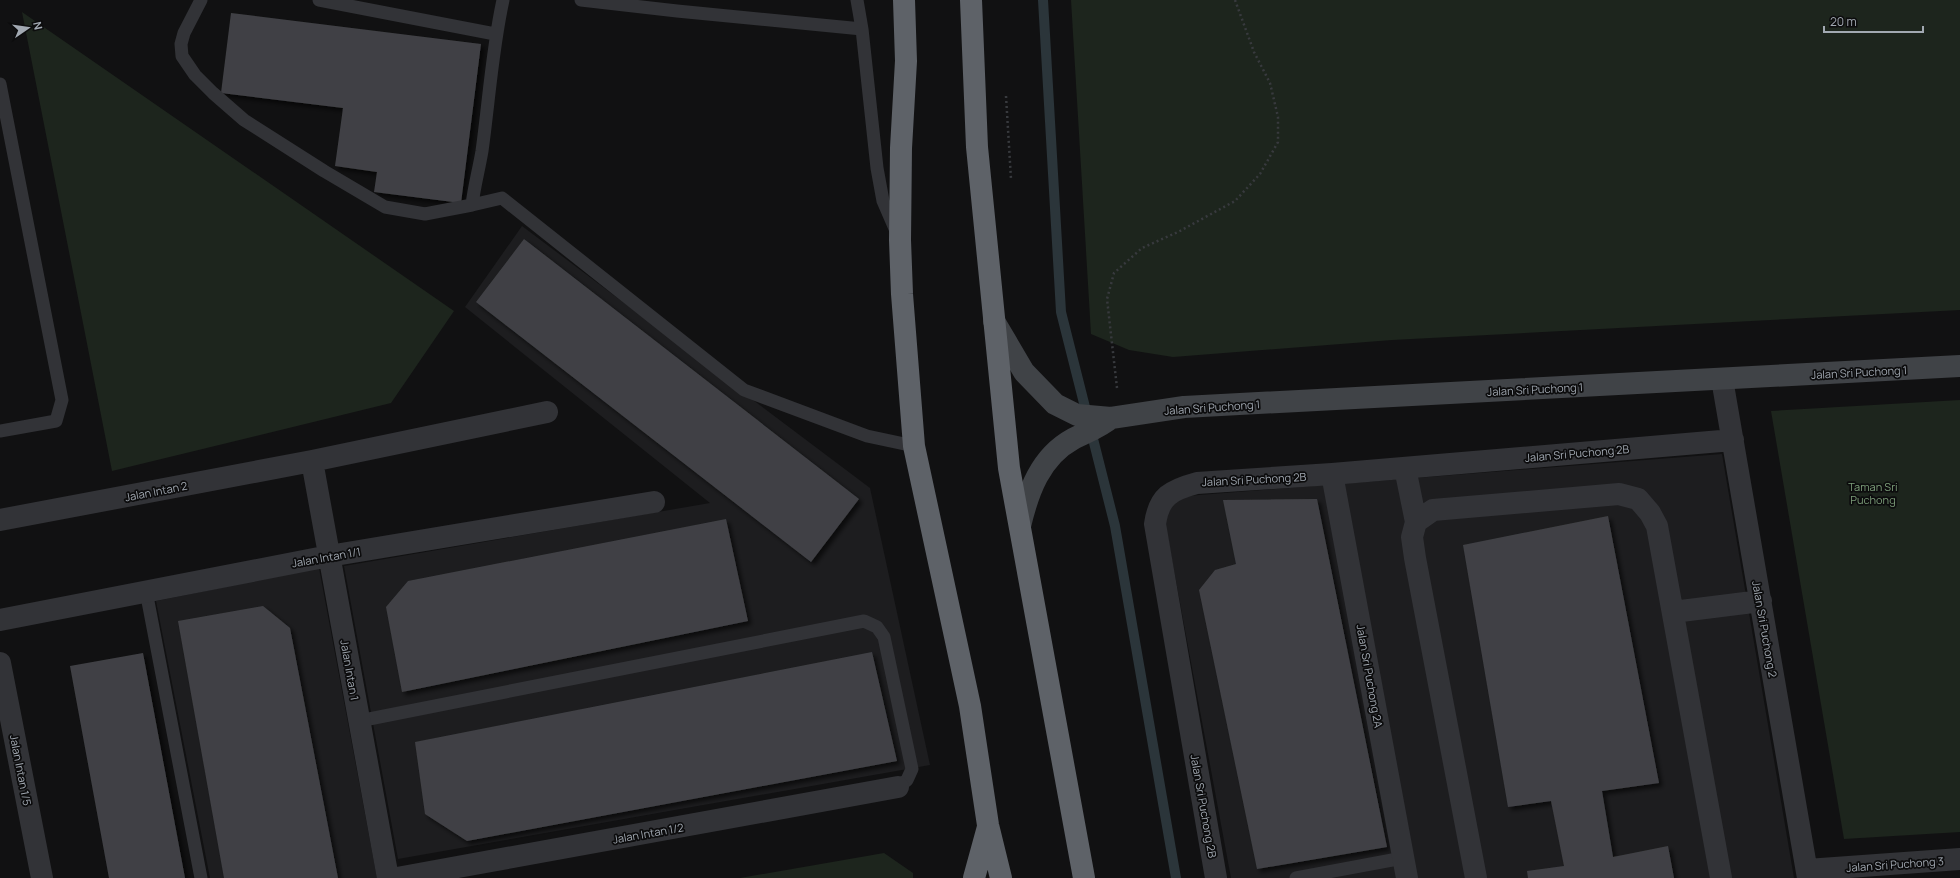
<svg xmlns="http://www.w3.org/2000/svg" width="1960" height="878" font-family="Manrope,sans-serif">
  <defs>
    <filter id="shadow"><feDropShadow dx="3.5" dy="3.5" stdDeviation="2" flood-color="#0009"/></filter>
  </defs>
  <rect width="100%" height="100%" fill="#111112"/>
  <path fill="#1d1d1f" d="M522,226L870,488L930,765L398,859L344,566L710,503L465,307Z
    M1722,454L1794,878H1231L1165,522L1172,505L1182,497L1199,495Z
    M319,568L377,878H210L156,601Z"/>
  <path fill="#1d251d" d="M1071,0H1960V310L1392,340L1173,357L1129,350L1091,334Z
    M22,12L454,311L391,403L112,471Z
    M1960,400V832L1844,839L1771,411Z
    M884,853L913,873V878H740Z"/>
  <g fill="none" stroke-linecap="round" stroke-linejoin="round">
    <path stroke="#2b353a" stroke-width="10" d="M1043,0L1061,312L1115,526L1176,878"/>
  </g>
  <path fill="#404145" filter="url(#shadow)" d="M231,13L481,44L461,203L374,192L377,172L335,166L343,108L221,93Z
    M524,239L859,499L811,562L476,302Z
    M1317,499L1387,847L1257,869L1199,590L1215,570L1236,564L1223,500Z
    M1608,516L1659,783L1602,791L1613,857L1668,846L1674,878H1528L1527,871L1564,866L1551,801L1508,807L1463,545Z
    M726,519L748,621L402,692L386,607L408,581Z
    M263,606L290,628L338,878H224L178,621Z
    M872,652L897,761L467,841L425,814L415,742Z
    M143,653L185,878H109L70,666Z"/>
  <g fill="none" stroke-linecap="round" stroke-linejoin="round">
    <path stroke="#383a3e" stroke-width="2.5" stroke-dasharray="2 3" stroke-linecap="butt" d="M1006,96L1011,179
      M1117,388L1107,299L1114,273L1142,248L1178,232L1235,201L1260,174L1278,142V117L1270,83L1254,52L1235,0"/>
    <path stroke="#323337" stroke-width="13" d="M201,0L184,33L181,44L182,56L195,75L213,93L244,120L324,171L385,207L425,214L472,205
      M319,0L495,34
      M503,0C492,50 489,101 482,151C479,169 474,187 472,205L502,198L744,390L867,436L914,446
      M581,0L677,11L862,29
      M857,0L862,29L877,168L883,201L896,231
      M0,84L62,400L56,421L0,431
      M146,591L201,878
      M359,721L864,621L877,627L884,637L912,769L907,780L898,787
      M1296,878L1403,858"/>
    <path stroke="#323337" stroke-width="22" d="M1722,379L1808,878
      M312,461L388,878
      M1405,468L1416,522
      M1332,474L1407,878
      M0,520L312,461L547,412
      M1673,612L1761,601
      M0,620L329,556L654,502
      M0,663L42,878
      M1807,870L1960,859
      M397,878L898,787
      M1216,878L1155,524C1159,496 1171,490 1197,483L1332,474L1733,440
      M1476,878L1415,558L1412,537L1416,522L1433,510L1619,494L1638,499L1650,513L1657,526L1721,878"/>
    <path stroke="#404347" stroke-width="22" d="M994,321L1024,372L1055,404L1077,415L1111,418L1184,407L1960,366
      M1020,526C1028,492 1040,457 1073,439C1086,432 1099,428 1111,418"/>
    <path stroke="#5e6268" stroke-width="22" d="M904,0L906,61L901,148L900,240L902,294L914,446L970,706L988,825L1001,878
      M971,0L977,147L1009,468L1084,878
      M974,878L988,827"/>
  </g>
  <g text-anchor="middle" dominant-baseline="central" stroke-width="3.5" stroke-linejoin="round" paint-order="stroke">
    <g font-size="11" fill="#a2a9b2" stroke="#0c0c0d">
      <text transform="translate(1859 372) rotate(-3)">Jalan Sri Puchong 1</text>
      <text transform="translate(1535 389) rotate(-3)">Jalan Sri Puchong 1</text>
      <text transform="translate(1212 407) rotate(-4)">Jalan Sri Puchong 1</text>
      <text transform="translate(1577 453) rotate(-5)">Jalan Sri Puchong 2B</text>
      <text transform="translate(1254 479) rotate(-3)">Jalan Sri Puchong 2B</text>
      <text transform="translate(156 491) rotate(-11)">Jalan Intan 2</text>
      <text transform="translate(326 557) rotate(-10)">Jalan Intan 1/1</text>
      <text transform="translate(1765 629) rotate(80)">Jalan Sri Puchong 2</text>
      <text transform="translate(350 670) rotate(80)">Jalan Intan 1</text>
      <text transform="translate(1370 676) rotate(80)">Jalan Sri Puchong 2A</text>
      <text transform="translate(21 770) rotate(79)">Jalan Intan 1/5</text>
      <text transform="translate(1204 806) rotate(80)">Jalan Sri Puchong 2B</text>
      <text transform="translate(648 833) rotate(-10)">Jalan Intan 1/2</text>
      <text transform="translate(1895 864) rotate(-4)">Jalan Sri Puchong 3</text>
    </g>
    <g font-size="11" fill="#7c9d79" stroke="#0c0c0d">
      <text x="1873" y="486">Taman Sri<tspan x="1873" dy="13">Puchong</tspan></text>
    </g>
  </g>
  <g transform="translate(28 28) rotate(77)" stroke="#0c0c0d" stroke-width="3" paint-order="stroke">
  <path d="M0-3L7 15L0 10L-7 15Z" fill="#a2a9b2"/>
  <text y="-6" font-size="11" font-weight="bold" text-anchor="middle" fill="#a2a9b2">N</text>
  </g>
  <path d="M1824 26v6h99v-6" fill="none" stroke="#a2a9b2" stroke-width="2"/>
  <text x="1830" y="26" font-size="12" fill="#a2a9b2" stroke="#0c0c0d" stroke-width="3" paint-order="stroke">20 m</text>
</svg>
